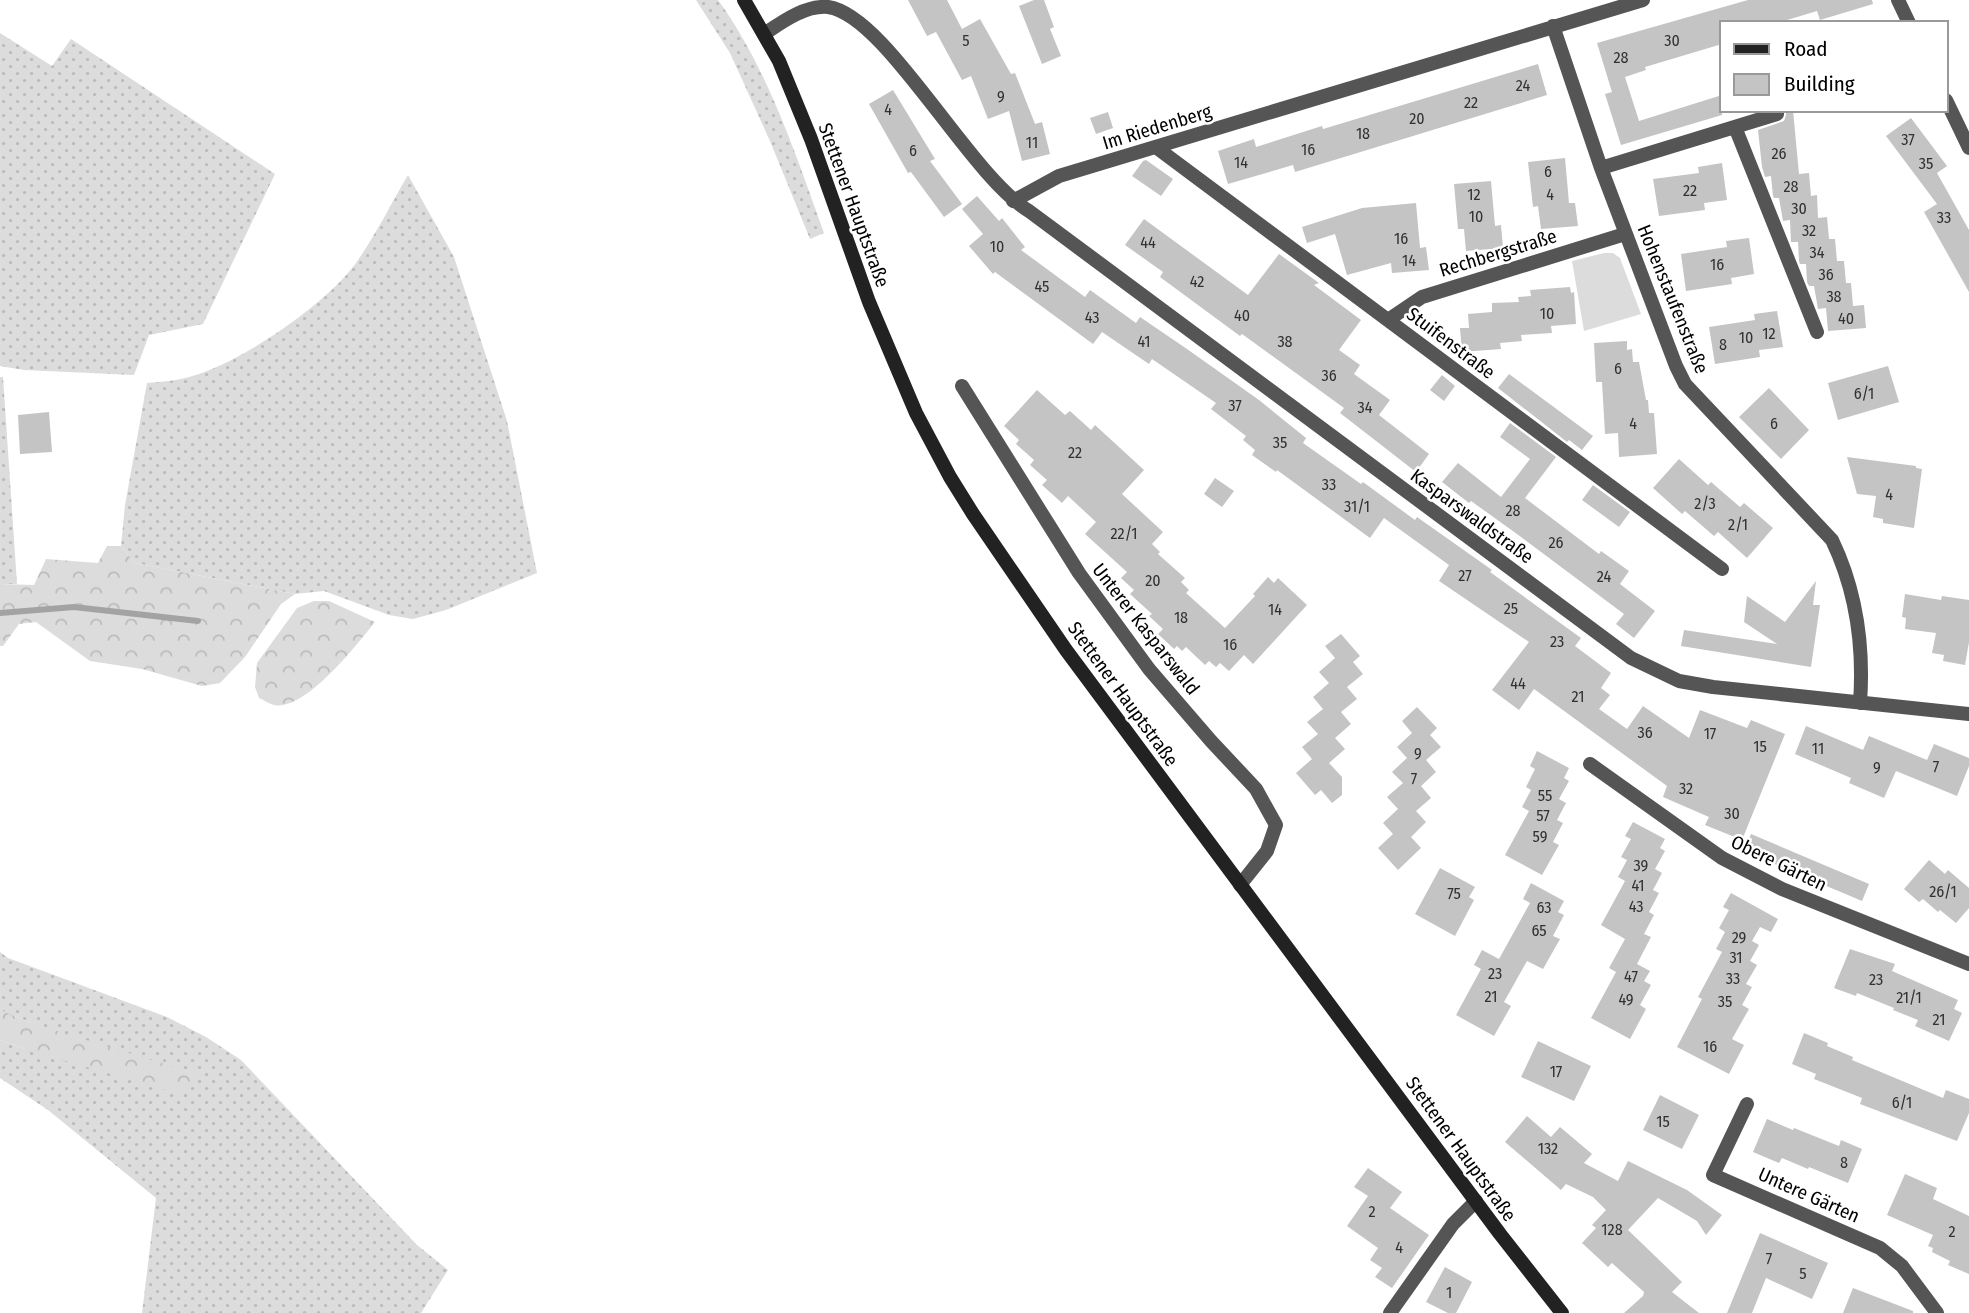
<svg xmlns="http://www.w3.org/2000/svg" width="1969" height="1313" font-family="'Fira Sans Condensed',sans-serif">
  <defs>
    <pattern id="grass-dots" width="8" height="8" patternUnits="userSpaceOnUse" patternTransform="scale(1.75)"><rect width="8" height="8" fill="#dcdcdc"/><path d="M2 2h.1M6 6h.1" fill="none" stroke="#bbb" stroke-width="1.8" stroke-linecap="round"/></pattern>
    <pattern id="forest-crowns" width="20" height="18" patternUnits="userSpaceOnUse" patternTransform="scale(1.75)"><rect width="20" height="18" fill="#dcdcdc"/><path d="M2 6a3 3 0 1 1 6 0M12 15a3 3 0 1 1 6 0" fill="none" stroke="#bbb"/></pattern>
  </defs>
  <rect width="100%" height="100%" fill="#fff"/>
  <path fill="url(#grass-dots)" d="M696,0H718C768,69 795,153 824,233L810,239L770,141L730,53Z
    M0,33L52,66L71,39L275,174L203,324L149,335L134,375L24,370L0,366Z
    M408,175L454,257L507,421L537,573L446,610L413,619L389,615L324,591L295,594L135,563L121,546L125,505L147,383C164,382 182,380 199,374C247,358 326,304 356,263C375,236 391,204 408,175Z
    M0,377H3L17,584H0Z
    M0,952L8,958L167,1017L206,1037L241,1060L417,1245L448,1270L421,1313H142L156,1198L48,1110L0,1078V1040L25,1049L31,1023L0,1010Z"/>
  <path fill="url(#forest-crowns)" d="M107,546H121L135,563L295,594L281,604L245,657L220,683L202,686L142,669L90,661L36,622L19,624L3,646H0V584L34,585L46,559L98,563Z
    M314,601H329L375,622C357,644 306,711 274,705C269,704 264,700 259,698L255,687L257,663L297,608Z
    M0,1010L31,1023L197,1074L183,1095L25,1049L0,1040Z"/>
  <path fill="#dcdcdc" d="M1604,253H1613L1620,258L1641,314L1584,331L1572,261Z"/>
  <g fill="none" stroke-linecap="round" stroke-linejoin="round">
    <path stroke="#a3a3a3" stroke-width="6" d="M0,613L74,607L198,621"/>
  </g>
  <path fill="#c4c4c4" d="M908,0H947L962,29L980,19L1011,74L1015,73L1035,124L1042,122L1050,154L1022,161L1009,111L988,119L971,76L962,80L936,32L927,36Z
    M1034,0H1044L1054,27L1050,29L1061,56L1042,64L1019,6Z
    M1748,0H1872L1873,4L1820,20L1817,11L1777,23H1722V44L1645,67L1646,70L1625,77L1639,121L1722,95V115L1621,145L1605,94L1612,92L1597,43Z
    M1538,64L1547,95L1295,172L1293,165L1228,184L1218,151L1254,139L1256,147L1322,126L1323,129Z
    M893,90L935,159L930,161L962,204L944,217L911,172L908,173L869,104Z
    M1786,110H1793L1799,174L1809,173L1811,196L1817,195L1818,218L1827,217L1829,239H1835L1837,261H1844L1846,283H1851L1853,306L1864,305L1866,328L1828,331L1826,308L1818,309L1814,286H1809L1807,282L1806,264H1800L1799,261L1798,242H1791L1790,220L1783,221L1779,198H1774L1773,196L1771,176L1765,177L1762,167L1758,130L1784,121L1786,115Z
    M1108,112L1113,128L1096,134L1090,118Z
    M1911,118L1947,166L1937,173L1969,230V292L1924,212L1937,204L1886,136Z
    M1565,158L1569,203H1575L1578,226L1541,229L1538,206L1533,207L1528,162Z
    M1146,160L1173,179L1161,196L1132,176L1143,161Z
    M1722,163L1727,200L1704,203L1705,210L1659,216L1653,179L1699,173L1698,167Z
    M1491,181L1495,226L1501,225L1503,248L1466,251L1464,229H1458L1454,184Z
    M977,196L999,221L1002,218L1025,247L1021,250L1085,297L1090,290L1136,323L1140,317L1187,349L1259,400L1306,438L1303,443L1361,484L1363,482L1415,520L1417,517L1492,570L1490,572L1581,638L1575,646L1611,673L1601,688L1610,695L1599,709L1627,729L1643,706L1689,738L1700,710L1747,728L1751,720L1785,734L1742,840L1705,825L1709,817L1663,797L1667,786L1534,689L1519,710L1492,690L1529,642L1439,581L1449,565L1384,518L1370,538L1277,470L1276,472L1252,455L1255,450L1243,440L1246,436L1211,409L1216,403L1152,359L1149,364L1102,332L1093,344L995,272L993,274L969,246L983,234L962,209Z
    M1416,203L1420,248L1426,247L1429,270L1392,273L1391,263L1347,275L1335,234L1307,243L1302,227L1362,208Z
    M1144,219L1248,295L1279,254L1319,283L1314,285L1361,320L1339,350L1360,365L1354,374L1390,400L1379,415L1429,454L1416,472L1340,413L1344,408L1242,334L1240,336L1160,277L1163,272L1125,245Z
    M1749,238L1754,274L1731,278L1732,284L1686,291L1681,254L1727,247L1726,241Z
    M1570,287L1571,293L1574,292L1576,324L1551,326L1552,333L1521,335L1522,341L1500,343L1501,349L1462,352L1460,328H1469L1468,314L1492,312V303L1519,302L1518,297L1531,296L1530,290Z
    M1777,311L1783,347L1759,350L1760,357L1715,364L1709,327L1755,320L1754,314Z
    M1627,341V350L1632,349L1633,362H1639L1646,400H1648L1649,413H1654L1657,454L1619,457L1618,433L1605,434L1602,382H1596L1594,343Z
    M1888,366L1899,402L1838,420L1828,383Z
    M1509,374L1593,436L1582,450L1569,440L1567,442L1498,388Z
    M1442,375L1455,386L1444,401L1430,390Z
    M1769,388L1809,430L1781,459L1739,417Z
    M1037,390L1065,415L1070,411L1091,430L1095,425L1144,470L1122,494L1163,532L1152,544L1160,552L1158,554L1185,578L1181,582L1189,590L1186,593L1225,628L1255,596L1253,594L1268,577L1274,583L1278,578L1307,605L1253,664L1244,655L1229,671L1220,663L1216,667L1209,661L1205,665L1186,647L1182,651L1177,646L1174,649L1158,634L1163,629L1149,616L1152,614L1130,594L1134,590L1121,578L1127,572L1085,534L1096,522L1068,496L1062,503L1042,485L1047,480L1030,465L1034,460L1016,444L1019,440L1004,426Z
    M49,412L52,452L20,454L18,415Z
    M1510,423L1556,457L1525,498L1599,554L1601,551L1629,571L1620,584L1655,611L1634,638L1616,624L1624,614L1517,534L1471,501L1469,503L1442,482L1458,463L1501,497L1530,459L1500,437Z
    M1847,457L1916,466V468L1922,469L1914,528L1883,523V519L1873,517L1876,496L1857,494Z
    M1679,459L1708,485L1711,482L1740,507L1744,503L1773,528L1747,558L1718,532L1714,536L1685,511L1682,514L1653,488Z
    M1215,478L1234,491L1222,507L1204,494Z
    M1593,485L1630,512L1619,527L1582,500Z
    M1816,581L1813,605H1820L1811,667L1681,646L1684,630L1777,644L1744,622L1747,596L1785,622Z
    M1905,594L1941,600L1942,596L1969,600V642L1965,665L1943,661L1944,655L1932,653L1936,633L1905,629L1906,618L1902,617Z
    M1341,634L1360,656L1353,662L1363,674L1347,687L1357,699L1341,712L1351,724L1335,738L1345,749L1329,763L1342,777V795L1332,803L1321,790L1315,795L1296,773L1312,759L1302,747L1318,734L1307,722L1323,709L1313,697L1329,683L1319,672L1335,658L1325,646Z
    M1417,707L1437,728L1430,735L1441,747L1426,760L1436,772L1421,786L1431,798L1416,811L1426,822L1411,837L1421,848L1398,870L1378,848L1393,834L1383,823L1398,809L1387,797L1403,783L1392,772L1407,758L1397,747L1412,733L1402,721Z
    M1806,726L1863,750L1869,736L1927,760L1934,744L1969,758V766L1957,796L1896,771L1884,798L1849,783L1851,778L1795,754Z
    M1537,751L1569,768L1564,778L1569,781L1559,799L1566,803L1557,820L1563,823L1553,842L1559,845L1542,875L1505,855L1529,811L1522,807L1531,790L1526,787L1535,769L1530,766Z
    M1633,822L1665,839L1660,848L1665,851L1655,869L1662,873L1653,890L1659,893L1649,912L1654,915L1644,934L1651,937L1637,964L1650,971L1644,981L1651,985L1640,1005L1646,1009L1630,1039L1591,1018L1616,972L1609,968L1625,939L1601,925L1625,881L1618,877L1627,860L1621,857L1631,839L1625,836Z
    M1751,834L1869,884L1862,901L1744,851Z
    M1929,860L1945,874L1948,870L1969,888V908L1956,923L1940,910L1938,912L1923,899L1919,902L1904,889Z
    M1440,868L1475,887L1469,897L1474,900L1455,936L1415,914Z
    M1531,883L1564,901L1558,912L1564,915L1553,936L1560,939L1543,969L1527,961L1504,1002L1511,1006L1494,1036L1456,1015L1481,969L1474,965L1482,950L1499,959L1530,903L1523,899Z
    M1731,893L1778,919L1771,932L1760,927L1752,941L1759,945L1750,961L1757,965L1746,984L1752,987L1742,1005L1749,1009L1732,1039L1744,1045L1729,1074L1677,1047L1702,999L1698,997L1722,952L1716,949L1725,932L1719,928L1729,910L1723,907Z
    M1850,949L1895,964L1892,971L1958,1000L1954,1009L1962,1013L1949,1041L1915,1026L1918,1020L1893,1010L1894,1008L1857,993L1856,996L1834,988Z
    M1804,1033L1828,1043L1827,1046L1853,1057L1852,1060L1943,1098L1946,1090L1969,1099V1113L1957,1141L1860,1104L1862,1098L1814,1079L1816,1074L1792,1064Z
    M1538,1041L1591,1066L1574,1101L1521,1077Z
    M1660,1095L1699,1115L1682,1149L1643,1130Z
    M1527,1116L1551,1137L1560,1127L1592,1154L1584,1163L1618,1181L1628,1161L1687,1190L1722,1215L1706,1235L1697,1221L1658,1198L1628,1230L1682,1282L1672,1292L1699,1313H1624L1643,1296L1644,1292L1612,1263L1608,1267L1582,1243L1596,1228L1592,1225L1606,1210L1593,1197L1566,1184L1561,1190L1505,1142Z
    M1767,1119L1793,1130L1794,1128L1839,1146L1841,1140L1862,1149L1848,1183L1809,1167L1808,1169L1782,1158L1779,1163L1753,1152Z
    M1368,1168L1402,1192L1390,1208L1429,1235L1392,1288L1375,1277L1382,1268L1370,1260L1378,1248L1347,1226L1368,1196L1354,1187Z
    M1905,1174L1937,1188L1933,1199L1969,1216V1274L1948,1265L1950,1261L1932,1252L1933,1248L1928,1246L1933,1235L1887,1215Z
    M1760,1233L1828,1263L1812,1299L1766,1278L1752,1313H1727Z
    M1445,1267L1472,1282L1456,1313H1448L1426,1302Z
    M1853,1288L1913,1311V1313H1843Z"/>
  <g fill="none" stroke-linecap="round" stroke-linejoin="round">
    <path stroke="#555" stroke-width="14" d="M1898,0L1909,23
      M1553,26L1601,168L1676,366L1685,384L1832,540C1857,592 1864,647 1860,703
      M764,34C782,22 805,5 828,7C886,15 969,175 1029,211L1631,658L1679,681L1713,687L1969,714
      M1946,100L1969,148
      M1735,127L1817,332
      M1157,148L1722,569
      M1601,168L1777,114
      M1013,201L1059,176L1643,0
      M1388,320L1422,297L1625,234
      M962,386L1079,573L1149,669L1211,741L1256,789L1276,825L1267,851L1240,885
      M1590,764L1722,858L1782,889L1969,964
      M1747,1104L1713,1175L1880,1248L1902,1266L1937,1313
      M1390,1313L1453,1224L1476,1201"/>
    <path stroke="#222" stroke-width="14" d="M744,0L779,61L811,139L869,302L916,413L950,477L973,514L1066,650L1500,1234L1562,1313"/>
  </g>
  <g text-anchor="middle" dominant-baseline="central" stroke-width="5" stroke-linejoin="round" paint-order="stroke">
    <g font-size="16" fill="#313131">
      <text x="966" y="40">5</text>
      <text x="1672" y="40">30</text>
      <text x="1621" y="57">28</text>
      <text x="1523" y="85">24</text>
      <text x="1001" y="96">9</text>
      <text x="1471" y="102">22</text>
      <text x="888" y="109">4</text>
      <text x="1417" y="118">20</text>
      <text x="1363" y="133">18</text>
      <text x="1908" y="139">37</text>
      <text x="1032" y="142">11</text>
      <text x="1308" y="149">16</text>
      <text x="913" y="150">6</text>
      <text x="1779" y="153">26</text>
      <text x="1241" y="162">14</text>
      <text x="1926" y="163">35</text>
      <text x="1548" y="171">6</text>
      <text x="1791" y="186">28</text>
      <text x="1690" y="190">22</text>
      <text x="1474" y="194">12</text>
      <text x="1550" y="194">4</text>
      <text x="1799" y="208">30</text>
      <text x="1476" y="216">10</text>
      <text x="1944" y="217">33</text>
      <text x="1809" y="230">32</text>
      <text x="1401" y="238">16</text>
      <text x="1148" y="242">44</text>
      <text x="997" y="246">10</text>
      <text x="1817" y="252">34</text>
      <text x="1409" y="260">14</text>
      <text x="1717" y="264">16</text>
      <text x="1826" y="274">36</text>
      <text x="1197" y="281">42</text>
      <text x="1042" y="286">45</text>
      <text x="1834" y="296">38</text>
      <text x="1547" y="313">10</text>
      <text x="1242" y="315">40</text>
      <text x="1092" y="317">43</text>
      <text x="1846" y="318">40</text>
      <text x="1769" y="333">12</text>
      <text x="1746" y="337">10</text>
      <text x="1144" y="341">41</text>
      <text x="1285" y="341">38</text>
      <text x="1723" y="344">8</text>
      <text x="1618" y="368">6</text>
      <text x="1329" y="375">36</text>
      <text x="1864" y="393">6/1</text>
      <text x="1235" y="405">37</text>
      <text x="1365" y="407">34</text>
      <text x="1633" y="423">4</text>
      <text x="1774" y="423">6</text>
      <text x="1280" y="442">35</text>
      <text x="1075" y="452">22</text>
      <text x="1329" y="484">33</text>
      <text x="1889" y="494">4</text>
      <text x="1705" y="503">2/3</text>
      <text x="1357" y="506">31/1</text>
      <text x="1513" y="510">28</text>
      <text x="1738" y="524">2/1</text>
      <text x="1124" y="533">22/1</text>
      <text x="1556" y="542">26</text>
      <text x="1465" y="575">27</text>
      <text x="1604" y="576">24</text>
      <text x="1153" y="580">20</text>
      <text x="1511" y="608">25</text>
      <text x="1275" y="609">14</text>
      <text x="1181" y="617">18</text>
      <text x="1557" y="641">23</text>
      <text x="1230" y="644">16</text>
      <text x="1518" y="683">44</text>
      <text x="1578" y="696">21</text>
      <text x="1645" y="732">36</text>
      <text x="1710" y="733">17</text>
      <text x="1760" y="746">15</text>
      <text x="1818" y="748">11</text>
      <text x="1418" y="753">9</text>
      <text x="1936" y="766">7</text>
      <text x="1877" y="767">9</text>
      <text x="1414" y="778">7</text>
      <text x="1686" y="788">32</text>
      <text x="1545" y="795">55</text>
      <text x="1732" y="813">30</text>
      <text x="1543" y="815">57</text>
      <text x="1540" y="836">59</text>
      <text x="1641" y="865">39</text>
      <text x="1638" y="885">41</text>
      <text x="1943" y="891">26/1</text>
      <text x="1454" y="893">75</text>
      <text x="1636" y="906">43</text>
      <text x="1544" y="907">63</text>
      <text x="1539" y="930">65</text>
      <text x="1739" y="937">29</text>
      <text x="1736" y="957">31</text>
      <text x="1495" y="973">23</text>
      <text x="1631" y="976">47</text>
      <text x="1733" y="978">33</text>
      <text x="1876" y="979">23</text>
      <text x="1491" y="996">21</text>
      <text x="1909" y="997">21/1</text>
      <text x="1626" y="999">49</text>
      <text x="1725" y="1001">35</text>
      <text x="1939" y="1019">21</text>
      <text x="1710" y="1046">16</text>
      <text x="1556" y="1071">17</text>
      <text x="1902" y="1102">6/1</text>
      <text x="1663" y="1121">15</text>
      <text x="1548" y="1148">132</text>
      <text x="1844" y="1162">8</text>
      <text x="1372" y="1211">2</text>
      <text x="1612" y="1229">128</text>
      <text x="1952" y="1231">2</text>
      <text x="1399" y="1247">4</text>
      <text x="1769" y="1258">7</text>
      <text x="1803" y="1273">5</text>
      <text x="1449" y="1292">1</text>
    </g>
    <g font-size="19" fill="#000" stroke="#fff">
      <text transform="translate(1157 127) rotate(-17)">Im Riedenberg</text>
      <text transform="translate(854 205) rotate(70)">Stettener Hauptstraße</text>
      <text transform="translate(1498 253) rotate(-17)">Rechbergstraße</text>
      <text transform="translate(1673 299) rotate(68)">Hohenstaufenstraße</text>
      <text transform="translate(1451 343) rotate(37)">Stuifenstraße</text>
      <text transform="translate(1472 516) rotate(36)">Kasparswaldstraße</text>
      <text transform="translate(1146 629) rotate(52)">Unterer Kasparswald</text>
      <text transform="translate(1123 694) rotate(54)">Stettener Hauptstraße</text>
      <text transform="translate(1779 863) rotate(26)">Obere Gärten</text>
      <text transform="translate(1461 1149) rotate(54)">Stettener Hauptstraße</text>
      <text transform="translate(1809 1195) rotate(24)">Untere Gärten</text>
    </g>
  </g>
  <rect x="1720" y="21" width="228" height="91" fill="#ffffff" stroke="#999999" stroke-width="2"/>
  <rect x="1734" y="44" width="35" height="10" fill="#222222" stroke="#999999" stroke-width="2"/>
  <text x="1784" y="56" font-size="21" fill="#000000">Road</text>
  <rect x="1734" y="74" width="35" height="21" fill="#c4c4c4" stroke="#999999" stroke-width="2"/>
  <text x="1784" y="91" font-size="21" fill="#000000">Building</text>
</svg>
